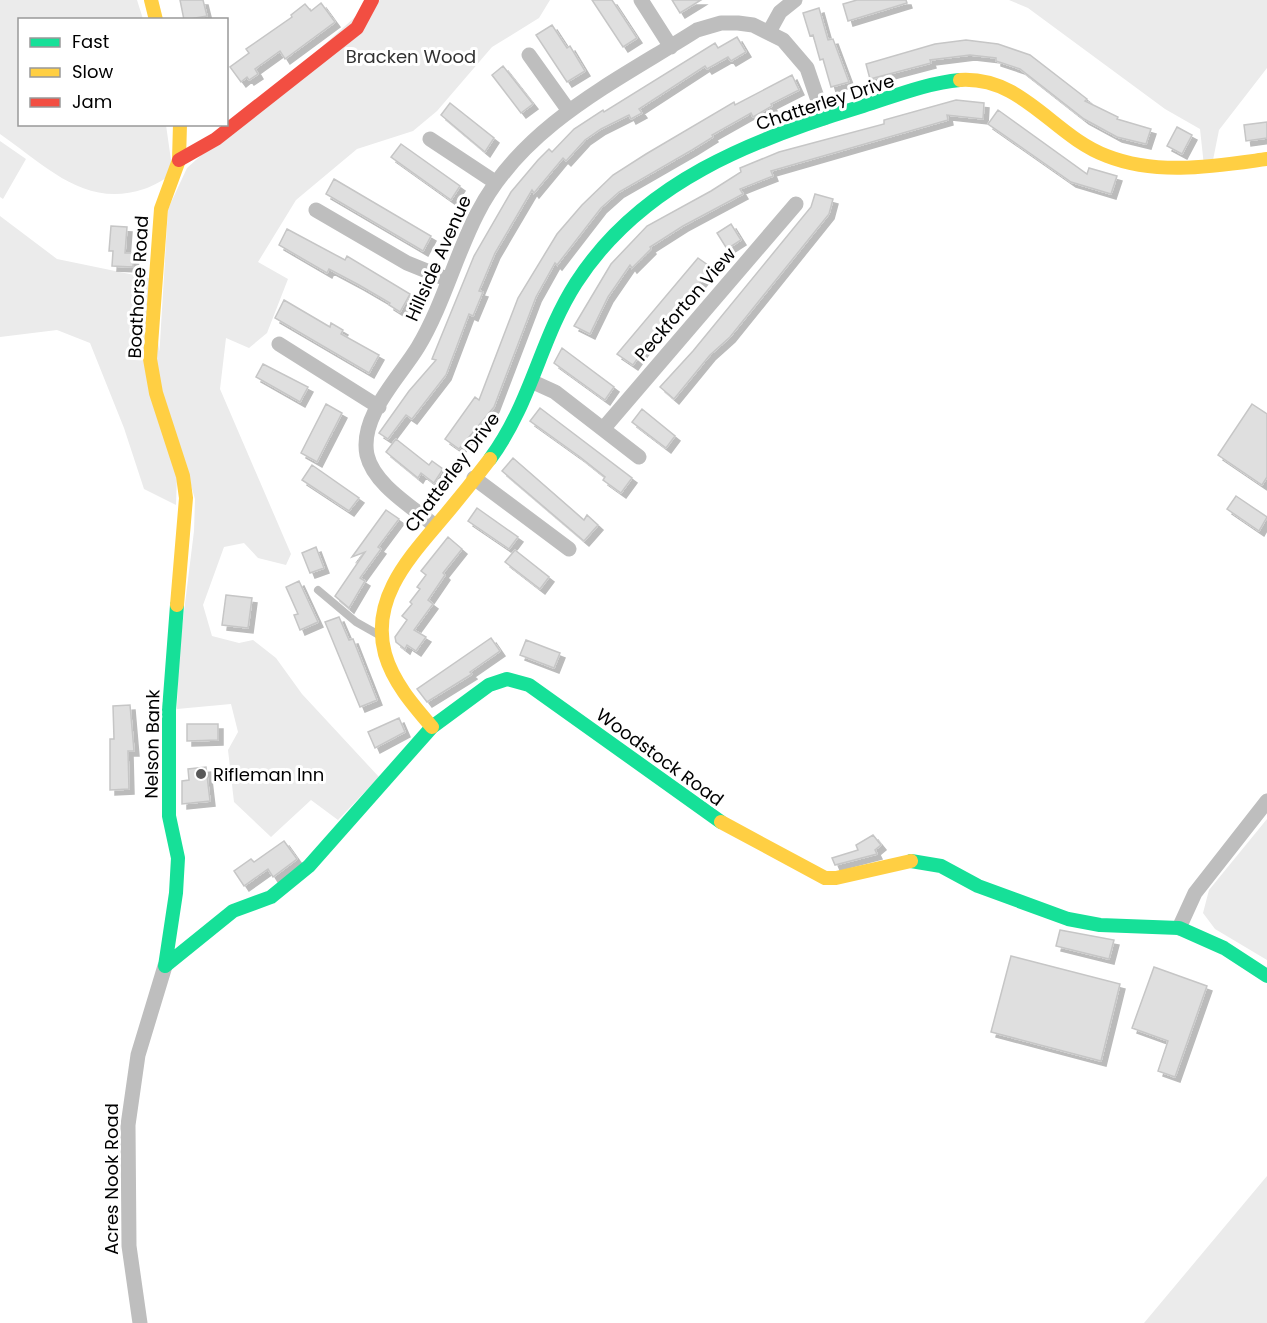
<svg xmlns="http://www.w3.org/2000/svg" width="1267" height="1323" font-family="Poppins,sans-serif">
  <defs>
    <filter id="shadow"><feDropShadow dx="5" dy="5" stdDeviation="0" flood-color="#0004"/></filter>
  </defs>
  <rect width="100%" height="100%" fill="#fff"/>
  <path fill="#ebebeb" d="M0,0H137L143,19L20,20V124L166,125L173,174C164,179 154,186 144,189C85,209 45,165 0,134Z
    M374,0H550L539,18L492,47L437,111L413,131L357,149L296,200L258,262L288,279L267,333L249,348L226,338L220,389L291,554L286,565L258,558L244,543L224,547L203,605L212,636L239,643L253,640L276,658L302,694L379,777L338,820L311,800L271,837L234,802L228,750L238,732L231,704L177,709L179,652L194,531L195,499L158,376L168,209L187,168Z
    M1009,0H1267V68L1219,130L1212,165L1204,166L1200,129L1165,109L1028,8Z
    M0,141L26,159L3,199L0,197Z
    M0,216L57,259L149,278L177,476L176,505L144,489L124,428L90,343L57,330L0,337Z
    M1267,819V960L1215,929L1203,913L1209,890Z
    M1267,1176V1323H1144Z"/>
  <path fill="#dfdfdf" stroke="#c6c6c6" stroke-width="1.5" filter="url(#shadow)" d="M180,0H203L207,16L184,20Z
    M592,0H612L637,38L623,47Z
    M672,0H701L680,13Z
    M857,0H906L907,3L848,21L843,4Z
    M321,3L335,22L285,59L280,51L255,69L258,74L249,80L247,77L241,82L230,67L249,53L246,49L292,17L291,15L305,4L311,11Z
    M819,8L828,40L833,39L849,82L831,87L823,59L820,60L813,35L810,36L803,13Z
    M552,25L567,48L570,46L585,71L567,82L536,35Z
    M737,37L746,52L731,61L728,57L707,69L705,66L639,109L642,113L631,119L629,115L601,129L585,140L566,161L563,158L534,193L532,190L495,253L479,291L483,292L473,316L469,314L446,375L412,419L406,415L388,439L379,433L409,391L436,360L432,359L474,256L511,192L538,160L549,149L552,152L574,129L603,110L604,112L715,43L718,48Z
    M966,40L998,44L1030,55L1087,99L1085,101L1118,117L1117,119L1151,129L1146,144L1117,137L1084,119L1020,69L996,61V58L970,55L930,60L931,63L870,79L866,64L935,44Z
    M503,66L533,104L521,113L492,75Z
    M792,75L799,90L771,104L772,106L753,117L751,113L712,135L713,137L692,150L619,192L601,208L557,265L555,263L536,297L494,407L459,449L445,439L475,397L479,400L518,298L557,234L582,205L613,175L646,154L734,102L735,105Z
    M956,100L984,103L983,119L947,115L948,120L771,171L773,176L740,189L743,194L683,226L650,247L651,249L632,268L630,265L608,297L590,334L574,326L611,264L647,226L711,191L741,172L740,168L779,152L884,124V120Z
    M450,103L494,138L485,152L441,115Z
    M998,110L1087,174L1089,168L1117,176L1111,194L1071,182L988,124Z
    M1267,122V138L1246,141L1244,125Z
    M1177,127L1192,135L1182,154L1167,146Z
    M401,144L460,186L451,200L391,157Z
    M334,179L431,236L423,251L326,194Z
    M815,194L833,199L829,214L730,337L710,355L674,399L660,387L693,351L811,207Z
    M731,224L741,240L727,249L717,233Z
    M111,226L127,227L125,253H134L133,267L112,266L113,251H109Z
    M287,229L345,260L347,256L410,294L400,312L389,305L390,303L359,285L329,269L327,273L279,245Z
    M698,258L712,268L668,323L664,321L633,365L617,354Z
    M284,300L330,327L331,323L343,330L341,334L379,355L369,373L275,318Z
    M562,348L614,387L605,400L554,363Z
    M263,364L308,387L300,402L256,377Z
    M326,404L342,413L317,462L301,453Z
    M1252,404L1267,414V477L1262,485L1218,455Z
    M540,408L632,478L621,493L603,480L605,477L580,457L530,421Z
    M642,409L675,436L666,448L632,422Z
    M396,439L429,465L432,461L443,469L434,483L421,473L418,478L386,452Z
    M513,458L584,520L587,515L598,525L584,541L502,471Z
    M312,465L359,498L349,511L302,480Z
    M1236,496L1267,517L1259,531L1227,509Z
    M477,508L518,537L509,549L468,521Z
    M386,510L399,519L378,547L381,549L360,578L365,581L349,608L335,596L365,552L352,557Z
    M448,537L462,549L443,573L445,575L428,600L433,604L414,630L426,637L416,651L407,645L405,649L396,642L395,637L407,620L402,616L412,604L410,602L420,589L417,587L426,575L421,571Z
    M316,547L324,568L310,573L302,553Z
    M515,550L549,577L540,589L505,562Z
    M299,581L318,622L300,630L294,615L298,614L286,587Z
    M226,595L252,598L248,628L222,625Z
    M339,617L349,640L353,639L377,700L360,707L325,622Z
    M491,638L500,651L470,672L472,674L427,702L417,689Z
    M526,640L560,653L554,668L520,655Z
    M130,705L134,751H128L129,789L110,790V739H114L113,706Z
    M399,718L405,732L375,748L368,732Z
    M187,724H218V740L187,741Z
    M206,767L210,801L182,804V781L189,780L188,769Z
    M873,835L881,845L875,850L877,854L835,865L832,858L858,850L856,845Z
    M284,841L297,859L273,877L268,869L244,886L234,871L251,859L254,862Z
    M1060,930L1114,940L1109,959L1056,946Z
    M1011,956L1120,984L1101,1061L991,1032Z
    M1154,967L1207,986L1175,1077L1158,1071L1168,1041L1132,1028Z"/>
  <g fill="none" stroke-linecap="round" stroke-linejoin="round">
    <path stroke="#bebebe" stroke-width="8" d="M318,590L356,622L379,635"/>
    <path stroke="#bebebe" stroke-width="15" d="M641,0L671,47
      M769,32L780,12L795,0
      M529,55L569,111
      M430,139L495,182
      M316,210L407,263L449,280
      M279,344L379,407
      M533,382L555,392L639,457
      M603,429L796,204
      M474,478L569,549
      M435,526C413,507 374,485 367,455C359,416 400,377 418,347C443,305 455,257 477,214C522,125 617,81 697,30L721,23H738L753,25L783,40L807,68L824,118
      M1179,928L1195,893L1267,801
      M140,1323L129,1246L128,1125L138,1055L165,966"/>
    <path stroke="#16e098" stroke-width="14" d="M490,459C532,402 540,339 576,283C641,182 753,139 863,106C895,96 927,83 960,80
      M911,861L941,866L978,886L1068,919L1100,925L1179,928L1224,948L1267,976
      M165,966L233,911L271,897L309,866L432,727L489,685L507,679L529,685L721,822
      M165,966L176,893L178,858L169,816V710L177,605"/>
    <path stroke="#ffcf43" stroke-width="14" d="M151,0L156,20
      M960,80C1023,76 1053,136 1107,156C1158,176 1215,166 1267,159
      M177,605L186,498L183,476L156,393L150,359L161,209L179,160L180,124
      M432,727C413,705 393,682 385,654C370,599 409,558 441,520C458,500 474,480 490,459
      M721,822L825,878H836L911,861"/>
    <path stroke="#f24e42" stroke-width="14" d="M179,160L216,139L357,28L372,0"/>
  </g>
  <circle fill="#595959" stroke="#fff" stroke-width="2" cx="201" cy="774" r="6"/>
  <g text-anchor="middle" dominant-baseline="central" stroke-width="6" stroke-linejoin="round" paint-order="stroke">
    <g font-size="18" fill="#323232" stroke="#fff">
      <text x="411" y="56">Bracken Wood</text>
    </g>
    <g font-size="18" fill="#000" stroke="#fff">
      <text transform="translate(825 102) rotate(-18)">Chatterley Drive</text>
      <text transform="translate(438 258) rotate(-66)">Hillside Avenue</text>
      <text transform="translate(138 287) rotate(-87)">Boathorse Road</text>
      <text transform="translate(685 304) rotate(-49)">Peckforton View</text>
      <text transform="translate(452 472) rotate(-53)">Chatterley Drive</text>
      <text transform="translate(152 744) rotate(-89)">Nelson Bank</text>
      <text transform="translate(660 757) rotate(36)">Woodstock Road</text>
      <text transform="translate(111 1179) rotate(-90)">Acres Nook Road</text>
    </g>
    <g font-size="18" fill="#000" stroke="#fff" text-anchor="start">
      <text x="213" y="774">Rifleman Inn</text>
    </g>
  </g>
  <rect x="18" y="18" width="210" height="108" fill="#ffffff" stroke="#999999" stroke-width="1.5"/>
  <rect x="30" y="38" width="30" height="9" fill="#16e098" stroke="#999999" stroke-width="1.5"/>
  <text x="72" y="48" font-size="18" fill="#000000">Fast</text>
  <rect x="30" y="68" width="30" height="9" fill="#ffcf43" stroke="#999999" stroke-width="1.5"/>
  <text x="72" y="78" font-size="18" fill="#000000">Slow</text>
  <rect x="30" y="98" width="30" height="9" fill="#f24e42" stroke="#999999" stroke-width="1.5"/>
  <text x="72" y="108" font-size="18" fill="#000000">Jam</text>
</svg>
